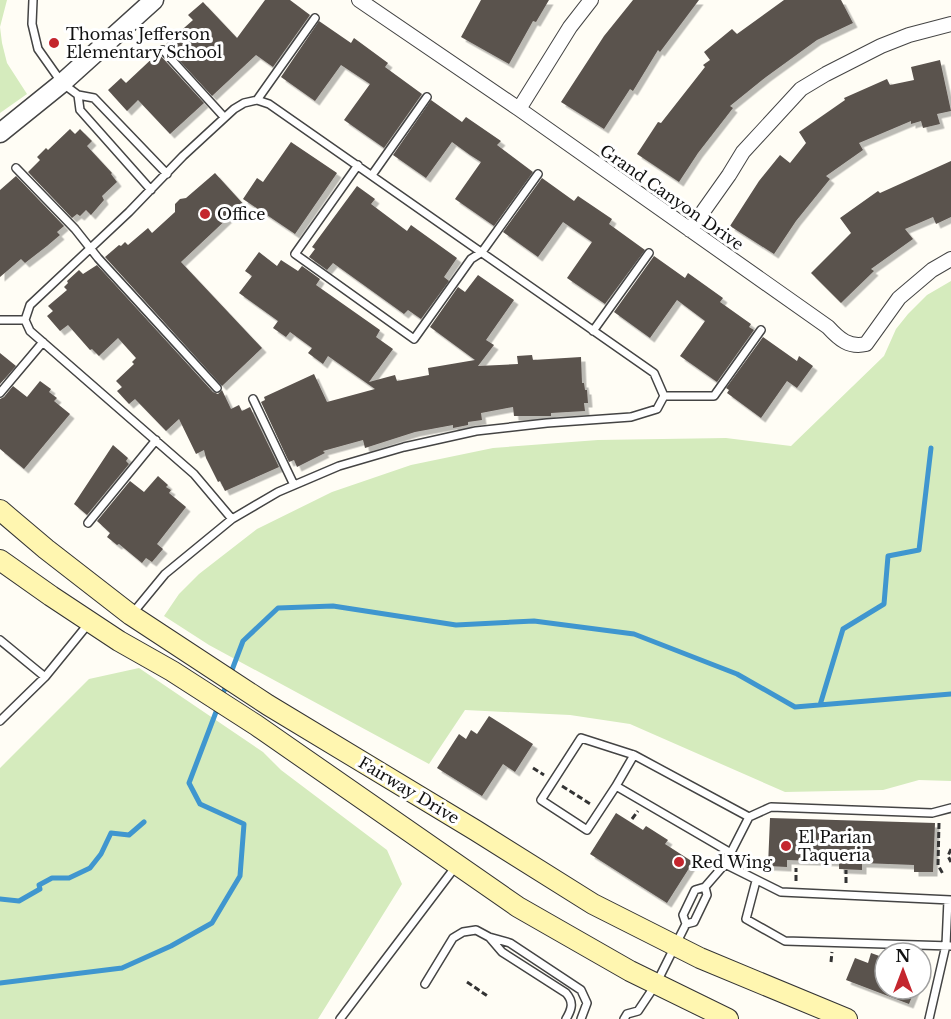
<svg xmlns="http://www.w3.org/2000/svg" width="951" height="1019" font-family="'Libre Baskerville',serif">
  <defs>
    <filter id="shadow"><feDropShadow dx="4.5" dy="4.5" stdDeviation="0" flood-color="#0004"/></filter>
  </defs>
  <rect width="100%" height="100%" fill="#fffdf5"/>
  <path fill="#d5ebbd" d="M0,0H7L0,27L2,43L7,63L27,94L0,113Z
    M951,281V781L919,780L883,790L785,792L630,724L570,715L465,710L429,764L209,645L164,616L179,594L199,574L257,529L332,492L411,465L493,448L598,440L726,438L791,446L884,356L896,329L908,314L927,295Z
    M139,668L263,752L281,770L387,850L402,884L318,1019H0V768L89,679Z"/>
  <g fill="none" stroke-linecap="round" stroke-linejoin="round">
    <path stroke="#3f96cf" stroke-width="5" d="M820,705L843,629L884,604L888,556L919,550L931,448
      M0,899L19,901L40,889L39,885L52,878H69L90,868L101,854L111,833L129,835L144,822
      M0,983L122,968L171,946L212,923L240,876L244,824L200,804L189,783L243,641L278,608L333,606L456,625L534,621L634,634L737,674L795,707L951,694"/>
  </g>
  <path fill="#5a524d" filter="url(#shadow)" d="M265,0H290L310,15L273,67L256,55L212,96L166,46L167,43L193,20L188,15L203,2L237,38Z
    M481,0H549L536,22L533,21L509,64L461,37Z
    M633,0H699L660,52L658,50L633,91L630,89L604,129L561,102L604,36Z
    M784,0H841L853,23L817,40L766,77L730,106L733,108L698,153L679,182L637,154L658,122L661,123L705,67L703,65L710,60L704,52L732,29L737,34Z
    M319,21L351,43L354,38L388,63L385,67L422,94L384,148L344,120L370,84L341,65L315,101L281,77Z
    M158,53L204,103L170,134L138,100L127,111L108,90L121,78L126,83Z
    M940,60L951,111L937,114L940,124L923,128L921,121L911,124V121L859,143L863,150L826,176L830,179L796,221L774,254L730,226L759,181L780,155L790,163L806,143L799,132L845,100L844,98L887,79L890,85L914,80L911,67Z
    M431,100L462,122L466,117L501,141L497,145L533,172L494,226L455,199L481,162L470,155L452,142L426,178L393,155Z
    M70,129L75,134L80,129L92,141L87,146L112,173L111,174L117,182L102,196L104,200L91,215L86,210L80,216L77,214L72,218L28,172L40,160L37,157L46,148L48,150Z
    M291,142L337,173L295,234L243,199L257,178L263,182Z
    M951,161V217L936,224L933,217L905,229L913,239L871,269L874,271L841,303L811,273L851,233L840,218L878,191L880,193Z
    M215,173L246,207L232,218L230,216L181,262L262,348L222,386L105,257L119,245L121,246L125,242L128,245L148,228L152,233L175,212V204L180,199L186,198Z
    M16,176L64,226L57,232L60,235L47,246L25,263L21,259L0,277V190Z
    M542,178L574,201L578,196L612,219L609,224L645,250L605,304L567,278L592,242L563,222L538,257L503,232Z
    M357,186L375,199L371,204L407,231L411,225L457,258L444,277L449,281L421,319L408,310L404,314L333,263L327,270L309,257L315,249L312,247Z
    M259,252L277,266L281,260L298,271L302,266L320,279L316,285L380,330L376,337L393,349L369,382L395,375L397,381L429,375L428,368L475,360L430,327L458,287L465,292L478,275L514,300L486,340L494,345L478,366L518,364L517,356L532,355L533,360L581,357L582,383H584L585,390H587L588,403H584L585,411L551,413V416H514L513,407L481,413L482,420L468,422V425L453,428V425L415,432L365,448L363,440L323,451L325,453L297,467L294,460L289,462L261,402L265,400L264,397L314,374L327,402L375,389L328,356L323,364L308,353L312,348L290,332L286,337L273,328L278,321L239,293L252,276L245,271Z
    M654,256L685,278L688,273L723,298L720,302L751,324L749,327L754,330L717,382L680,356L705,321L677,300L650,338L614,312Z
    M97,265L213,392L218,394L222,390L231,409L239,405L242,411L250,407L279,467L225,491L220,481L218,482L206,458L204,450L196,454L179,419L166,431L135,399L129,404L117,391L122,387L116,381L134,364L132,362L136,358L118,338L99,356L92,349L90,350L68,325L60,331L47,316L53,311L48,306L67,290L64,287L68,283L67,281L79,270L83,274Z
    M763,337L797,361L799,356L813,366L797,388L787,381L761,418L727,393L729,390L726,388Z
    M0,353L16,366L0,384Z
    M40,381L51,389L49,392L57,398L54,401L70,414L24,469L0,449V399L4,397L13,386L27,397Z
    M113,445L128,458L126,461L129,464L87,515L74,504Z
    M158,476L168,485L166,487L171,490L169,493L186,507L157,544L163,549L152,562L146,558L142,563L119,544L117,545L107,537L110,533L97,521L130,481L144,492Z
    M489,716L533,744L515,772L503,764L482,796L437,768L459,734L466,739L471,730L477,734Z
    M616,813L643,830L646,826L668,840L665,844L693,862L667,903L590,854Z
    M770,818L935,823L933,872H914V865L862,863V870L839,869V862L787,860V867L768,866Z
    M871,953L885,958V989H915L909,1004L846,980L855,958L868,963Z"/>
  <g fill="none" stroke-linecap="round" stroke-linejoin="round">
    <defs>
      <path id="service" d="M33,0L32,24L38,49L62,83L78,95L94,98L167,174
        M163,50L224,117
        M78,95L80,110L151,190
        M257,100L315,18
        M358,165L295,254L414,339L471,259L482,252L538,174
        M16,168L75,229L98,258L217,388
        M372,175L427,97
        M0,320H25
        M593,331L649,253
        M0,393L43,342
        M664,396H714L761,330
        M253,399L294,485
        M88,523L156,440
        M132,614L165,574L232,519L278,492L339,466L404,447L476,431L547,423L631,417L657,409L664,396L654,373L269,104L257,100L244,103L234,109L183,156L129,212L30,305L25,320L30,331L194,474L232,519
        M0,640L45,677
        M0,721L45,677L89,623
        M634,755L749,817
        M616,786L634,755L581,738L541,800L587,830L616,786L731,853
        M725,864L781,892L951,900
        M756,881L746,919L785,941L951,946
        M686,924L694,922L707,895L705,887
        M490,938L502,952L566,993C574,1002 572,1009 566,1019
        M425,984L453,938L463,932L476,930L489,937L510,943L581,990L587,1003L581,1019
        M340,1019L456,866
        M624,1019L627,1014L638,1011L656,984L686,924L683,915L695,890L705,887L725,864L749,817L771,807L932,813L951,808
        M929,1019L946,945L948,900"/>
      <path id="minor" d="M359,0L519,109L828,327C839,339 849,348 866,344L899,298L932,270L951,259
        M519,109L570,27L591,0
        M690,230L729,175L743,152L801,89L826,74L881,46L909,35L951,24"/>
      <path id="tertiary" d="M0,133L62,83L154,0"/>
      <path id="secondary" d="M0,510L46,549L131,615L268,705L475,830L593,904L700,958L847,1019
        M0,560L51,596L119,641L172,671L256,725L518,907L630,971L728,1019"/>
    </defs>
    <use href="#service" stroke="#444" stroke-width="10"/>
    <use href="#minor" stroke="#444" stroke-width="16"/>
    <use href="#tertiary" stroke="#444" stroke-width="21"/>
    <use href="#secondary" stroke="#333" stroke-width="22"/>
    <path stroke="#333" stroke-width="3" stroke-dasharray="6 3" stroke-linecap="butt" d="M533,768L544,775
      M562,786L592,805
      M632,819L638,811
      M939,823L938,865L943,874
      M951,849L948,856L951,862
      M796,881V868
      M846,883V870
      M831,962L832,952
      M467,982L489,997"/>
    <use href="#service" stroke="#fff" stroke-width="7"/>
    <use href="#minor" stroke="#fff" stroke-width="14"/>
    <use href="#tertiary" stroke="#fff" stroke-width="18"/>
    <use href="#secondary" stroke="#fff6b0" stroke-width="20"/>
  </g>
  <g fill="#c4262e" stroke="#fff" stroke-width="2">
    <circle cx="54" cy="43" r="6"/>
    <circle cx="205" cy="214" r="6"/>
    <circle cx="786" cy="846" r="6"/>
    <circle cx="679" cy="862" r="6"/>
  </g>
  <g text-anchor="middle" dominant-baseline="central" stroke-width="6" stroke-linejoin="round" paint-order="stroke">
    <g font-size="16" fill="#111" stroke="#fff" text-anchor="start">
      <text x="66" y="34">Thomas Jefferson<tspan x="66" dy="18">Elementary School</tspan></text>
      <text x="217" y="214">Office</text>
      <text x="798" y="837">El Parian<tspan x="798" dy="18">Taqueria</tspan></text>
      <text x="691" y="862">Red Wing</text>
    </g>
    <g font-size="16" fill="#111" stroke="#fff">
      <text transform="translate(672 197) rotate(35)">Grand Canyon Drive</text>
      <text transform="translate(409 790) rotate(31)">Fairway Drive</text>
    </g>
  </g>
  <g transform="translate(903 971)"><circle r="28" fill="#ffffff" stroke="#a0a0a0" stroke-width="1.5"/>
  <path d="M0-4.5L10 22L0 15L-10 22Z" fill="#c4262e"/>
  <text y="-9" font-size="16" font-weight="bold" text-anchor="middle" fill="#111111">N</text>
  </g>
</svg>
